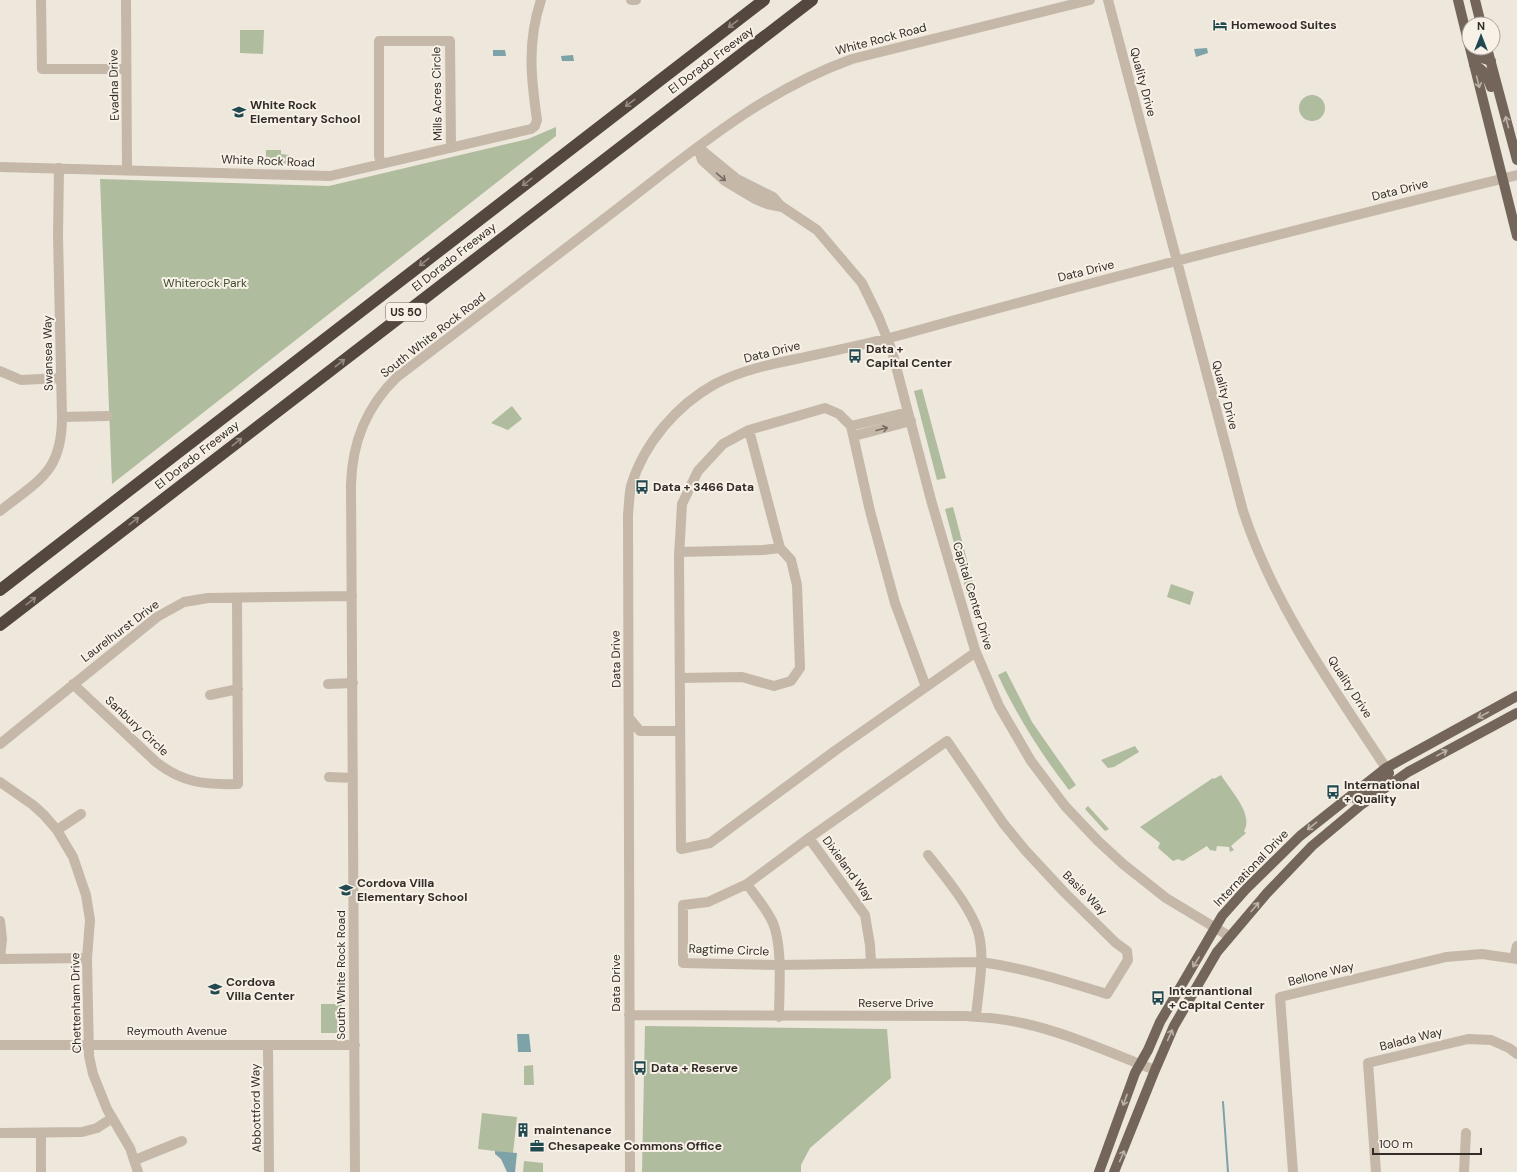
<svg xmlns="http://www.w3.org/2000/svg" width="1517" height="1172" font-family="'DM Sans',sans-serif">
  <rect width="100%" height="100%" fill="#eee7db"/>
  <path fill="#afbc9d" d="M240,30H264L263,54L240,53Z
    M1299 108a13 13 0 1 1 26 0a13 13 0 1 1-26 0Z
    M556,127V136L112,484L100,179L329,186L528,139Z
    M266,150H281V154L289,155L288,164L266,163Z
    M922,389L946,478L937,480L914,391Z
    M512,406L522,419L508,430L491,423Z
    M953,507L968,564L960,566L945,509Z
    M968,566L978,602L970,605L960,568Z
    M1171,584L1194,592L1190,605L1167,597Z
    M1006,671L1032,722L1076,785L1069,790C1041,754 1017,716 998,675Z
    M1135,746L1139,752L1114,767L1108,768L1101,760Z
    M1221,775C1230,790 1254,814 1244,831L1246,833L1231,846L1234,850L1230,852L1229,847L1217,846L1216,851L1210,850L1207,846L1183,861L1178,859L1173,861L1158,848L1160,843L1140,827L1213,778L1214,779Z
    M1088,806L1109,829L1105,831L1085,809Z
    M321,1004H342V1033H321Z
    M645,1026L887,1029L891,1078L810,1148L801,1165V1172H642Z
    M533,1065L534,1085H524V1066Z
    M482,1113L517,1117L513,1153L478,1149Z
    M524,1161L543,1163V1172H523Z"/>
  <path fill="#7da3a8" d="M1207,48L1208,53L1196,57L1194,49Z
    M493,50H505L506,56H493Z
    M573,55L574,61H562L561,56Z
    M517,1034H529L531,1052H518Z
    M495,1151L517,1153L515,1172H507L501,1159L495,1154Z"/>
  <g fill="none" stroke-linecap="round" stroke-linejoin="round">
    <path stroke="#7da3a8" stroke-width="2" d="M1223,1102L1228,1172"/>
    <path stroke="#c5b8a9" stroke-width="10" d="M41,0L42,69H126
      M126,0L127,169
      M631,0H636
      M1108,0L1243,511C1274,605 1332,686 1386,768
      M698,147L737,179L773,197L781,206L817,230L862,283L879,318L892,351L931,500L975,650L999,706L1031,761L1065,806L1098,841L1123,864L1166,898L1229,936
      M698,147L702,160L725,181L755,199L767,204L782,207
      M381,164L379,156V41H450L451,148
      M0,167L330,176L531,129L535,126L537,120C531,78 527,42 541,0
      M0,371L21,380L61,378
      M62,417L107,416
      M851,426L908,412
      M854,436L911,421
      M0,511C39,480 62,472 62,417L58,235L59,168
      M679,552L763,550L780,548L749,430
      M680,678L742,677L774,686L791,681L800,668L797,585L791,560L780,548
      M73,684L156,762C183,783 205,785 238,784L237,598
      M328,684L353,683
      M926,687L895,603L870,511L851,426L839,414L825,408L749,430L723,444L698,471L682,504L679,557L681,849L710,843L836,750L976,652
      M210,695L238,689
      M629,718L640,731H680
      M947,741L1003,823L1025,850L1065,893L1116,943L1127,951L1128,960L1107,994C1065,981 1024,968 981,962L779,965L683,963V905L708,902L747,884L809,838Z
      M0,744L157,617L184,602L208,598L352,596
      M329,777L353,778
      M0,782L33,805L44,815L57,830L73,857L86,895L90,920L87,958L89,1056L93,1074L107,1109L130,1148L138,1172
      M57,830L81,814
      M809,838L865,915L870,945L871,963
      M928,855C944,875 973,910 979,935C985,961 978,990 976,1017
      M747,884C756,897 767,909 773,923C783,948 779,989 779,1017
      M0,921L2,939L0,959
      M1514,958L1517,946
      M0,959L87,958
      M629,1015L965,1016C984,1017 1003,1019 1022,1023C1068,1033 1111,1053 1155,1070
      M0,1045H355
      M268,1045L269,1172
      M0,1133L82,1132L97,1128L112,1118
      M41,1133V1172
      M135,1160L182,1141
      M355,1172L351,485C352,442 366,407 397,377C472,320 546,264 621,206C695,149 763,91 852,59L1090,0
      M630,1172L628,515C629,506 629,495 631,486C644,443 677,405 715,384C742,370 771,364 801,358C836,350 873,343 908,333C1110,277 1313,225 1517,175
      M1293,1172L1280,997L1446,957L1482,954L1517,959
      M1376,1172L1368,1063L1468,1039L1491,1040L1509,1048L1517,1054
      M1464,1172L1466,1133"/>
    <path stroke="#73655a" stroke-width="10" d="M1458,0L1469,45
      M1475,0L1481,24
      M1470,48L1517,236
      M1475,48L1482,58L1491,61
      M1487,48L1517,160
      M1474,65C1485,70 1487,76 1491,87
      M1356,799L1388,775L1389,773L1386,768
      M1099,1172L1135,1073L1148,1050L1160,1022L1222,916L1246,889L1300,836L1386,768L1517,696
      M1114,1172L1155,1070L1174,1026L1217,952L1267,893L1312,846L1361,805L1408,772L1517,713"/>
    <path stroke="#534740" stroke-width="12" d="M0,590L764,0
      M0,625L812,0"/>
  </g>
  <defs><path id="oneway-shaft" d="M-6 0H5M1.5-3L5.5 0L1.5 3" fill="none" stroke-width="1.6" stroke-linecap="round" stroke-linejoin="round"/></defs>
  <g stroke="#958b83">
    <use href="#oneway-shaft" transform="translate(733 24) rotate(143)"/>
    <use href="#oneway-shaft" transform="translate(630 103) rotate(143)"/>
    <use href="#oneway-shaft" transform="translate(527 182) rotate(142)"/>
    <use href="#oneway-shaft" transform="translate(424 262) rotate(142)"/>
    <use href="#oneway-shaft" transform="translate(340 363) rotate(-38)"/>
    <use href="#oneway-shaft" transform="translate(237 442) rotate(-38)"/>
    <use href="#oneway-shaft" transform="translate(134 521) rotate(-38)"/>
    <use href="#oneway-shaft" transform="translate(31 601) rotate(-38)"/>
  </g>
  <g stroke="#bcb2a8">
    <use href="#oneway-shaft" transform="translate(1478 82) rotate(76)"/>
    <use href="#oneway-shaft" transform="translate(1507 122) rotate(-105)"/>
    <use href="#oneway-shaft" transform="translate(1483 715) rotate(152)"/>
    <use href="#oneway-shaft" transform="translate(1442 753) rotate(-29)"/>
    <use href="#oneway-shaft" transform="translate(1312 826) rotate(141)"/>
    <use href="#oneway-shaft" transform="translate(1255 907) rotate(-50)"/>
    <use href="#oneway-shaft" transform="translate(1196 962) rotate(122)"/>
    <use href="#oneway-shaft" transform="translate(1170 1035) rotate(-66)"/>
    <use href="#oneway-shaft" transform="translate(1125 1100) rotate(110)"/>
    <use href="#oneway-shaft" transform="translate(1122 1156) rotate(-66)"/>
  </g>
  <g stroke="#756b62">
    <use href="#oneway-shaft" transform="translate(721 177) rotate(40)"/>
    <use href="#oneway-shaft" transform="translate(882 429) rotate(-14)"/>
  </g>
  <defs>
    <symbol id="hotel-bare" viewBox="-9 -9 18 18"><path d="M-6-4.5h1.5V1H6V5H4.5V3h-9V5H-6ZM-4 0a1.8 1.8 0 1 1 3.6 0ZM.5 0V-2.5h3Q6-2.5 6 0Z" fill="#224950" stroke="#f7f1e7" stroke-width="2.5" paint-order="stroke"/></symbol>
    <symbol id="school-bare" viewBox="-9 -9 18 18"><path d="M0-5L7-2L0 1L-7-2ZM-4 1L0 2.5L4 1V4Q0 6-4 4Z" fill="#224950" stroke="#f7f1e7" stroke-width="2.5" paint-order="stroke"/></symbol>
    <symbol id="bus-bare" viewBox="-9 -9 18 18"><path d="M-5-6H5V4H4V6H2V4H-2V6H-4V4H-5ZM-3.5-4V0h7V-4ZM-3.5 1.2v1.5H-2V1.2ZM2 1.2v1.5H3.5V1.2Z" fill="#224950" stroke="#f7f1e7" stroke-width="2.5" paint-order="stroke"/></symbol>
    <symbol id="building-bare" viewBox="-9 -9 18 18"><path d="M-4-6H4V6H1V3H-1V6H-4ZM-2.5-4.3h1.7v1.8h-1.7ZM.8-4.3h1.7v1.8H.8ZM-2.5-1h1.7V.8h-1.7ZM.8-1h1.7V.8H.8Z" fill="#224950" stroke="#f7f1e7" stroke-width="2.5" paint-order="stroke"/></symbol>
    <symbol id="office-bare" viewBox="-9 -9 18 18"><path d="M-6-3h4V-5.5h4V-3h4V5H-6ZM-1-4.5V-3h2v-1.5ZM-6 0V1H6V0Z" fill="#224950" stroke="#f7f1e7" stroke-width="2.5" paint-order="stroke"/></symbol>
  </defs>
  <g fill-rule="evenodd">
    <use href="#hotel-bare" x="1210" y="15" width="20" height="20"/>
    <use href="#school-bare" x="229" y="102" width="20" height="20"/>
    <use href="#bus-bare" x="845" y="346" width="20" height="20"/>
    <use href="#bus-bare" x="632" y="477" width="20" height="20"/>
    <use href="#bus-bare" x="1323" y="782" width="20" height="20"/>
    <use href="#school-bare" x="336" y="880" width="20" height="20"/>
    <use href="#school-bare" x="205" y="979" width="20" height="20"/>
    <use href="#bus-bare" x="1148" y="988" width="20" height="20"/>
    <use href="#bus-bare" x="630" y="1058" width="20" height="20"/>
    <use href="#building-bare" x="513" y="1120" width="20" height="20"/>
    <use href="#office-bare" x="527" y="1136" width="20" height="20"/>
  </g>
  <g text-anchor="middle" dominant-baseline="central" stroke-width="4" stroke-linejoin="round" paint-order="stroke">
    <rect fill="#f7f1e7" stroke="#6e6761" stroke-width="1" x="386" y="303" width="40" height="18" rx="3"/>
    <g font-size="11" font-weight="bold" fill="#332c28">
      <text x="406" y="312">US 50</text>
    </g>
    <g font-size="12" font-weight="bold" fill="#332c28" stroke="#f7f1e7" text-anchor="start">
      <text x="1231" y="25">Homewood Suites</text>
      <text x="250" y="105">White Rock<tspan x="250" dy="14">Elementary School</tspan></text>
      <text x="866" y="349">Data +<tspan x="866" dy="14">Capital Center</tspan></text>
      <text x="653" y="487">Data + 3466 Data</text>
      <text x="1344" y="785">International<tspan x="1344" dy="14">+ Quality</tspan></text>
      <text x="357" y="883">Cordova Villa<tspan x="357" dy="14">Elementary School</tspan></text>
      <text x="226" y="982">Cordova<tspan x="226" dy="14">Villa Center</tspan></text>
      <text x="1169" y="991">Internantional<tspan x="1169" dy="14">+ Capital Center</tspan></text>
      <text x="651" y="1068">Data + Reserve</text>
      <text x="534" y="1130">maintenance</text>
      <text x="548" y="1146">Chesapeake Commons Office</text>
    </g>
    <g font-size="12" fill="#332c28" stroke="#f7f1e7">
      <text transform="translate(881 39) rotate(-15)">White Rock Road</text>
      <text transform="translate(711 60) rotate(-37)">El Dorado Freeway</text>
      <text transform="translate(1143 82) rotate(75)">Quality Drive</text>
      <text transform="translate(114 85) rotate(-91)">Evadna Drive</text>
      <text transform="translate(437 94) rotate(-91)">Mills Acres Circle</text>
      <text transform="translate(268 161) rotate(2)">White Rock Road</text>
      <text transform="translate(1400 190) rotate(-14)">Data Drive</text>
      <text transform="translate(454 257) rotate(-38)">El Dorado Freeway</text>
      <text transform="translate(1086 271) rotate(-14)">Data Drive</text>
      <text transform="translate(433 335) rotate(-38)">South White Rock Road</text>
      <text transform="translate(772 352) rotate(-14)">Data Drive</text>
      <text transform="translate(48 353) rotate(-91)">Swansea Way</text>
      <text transform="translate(1225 395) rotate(75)">Quality Drive</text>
      <text transform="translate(197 455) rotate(-38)">El Dorado Freeway</text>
      <text transform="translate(973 596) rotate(73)">Capital Center Drive</text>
      <text transform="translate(120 631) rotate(-37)">Laurelhurst Drive</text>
      <text transform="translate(616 659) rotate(-91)">Data Drive</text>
      <text transform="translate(1350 687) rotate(57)">Quality Drive</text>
      <text transform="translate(137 726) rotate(43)">Sanbury Circle</text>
      <text transform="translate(1251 868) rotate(-46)">International Drive</text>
      <text transform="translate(848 869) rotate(54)">Dixieland Way</text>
      <text transform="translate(1085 893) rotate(45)">Basie Way</text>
      <text transform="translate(729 950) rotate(2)">Ragtime Circle</text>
      <text transform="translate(1321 974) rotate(-14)">Bellone Way</text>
      <text transform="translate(341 975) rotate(-90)">South White Rock Road</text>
      <text transform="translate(616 983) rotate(-90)">Data Drive</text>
      <text transform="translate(76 1003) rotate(-91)">Chettenham Drive</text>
      <text x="896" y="1003">Reserve Drive</text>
      <text x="177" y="1031">Reymouth Avenue</text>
      <text transform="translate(1411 1039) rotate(-14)">Balada Way</text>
      <text transform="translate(256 1108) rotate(-91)">Abbottford Way</text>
    </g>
    <g font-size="12" fill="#404e2e" stroke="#f7f1e7">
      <text x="205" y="283">Whiterock Park</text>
    </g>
  </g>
  <g transform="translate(1481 36)"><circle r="19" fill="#f7f1e7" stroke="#a9a29b"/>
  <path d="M0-3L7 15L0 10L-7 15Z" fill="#224950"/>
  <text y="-6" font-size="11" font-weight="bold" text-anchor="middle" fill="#332c28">N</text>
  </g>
  <path d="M1373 1148v6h108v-6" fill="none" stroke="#332c28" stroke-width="2"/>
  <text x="1379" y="1148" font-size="12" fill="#332c28" stroke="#f7f1e7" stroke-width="3" paint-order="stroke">100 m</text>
</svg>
